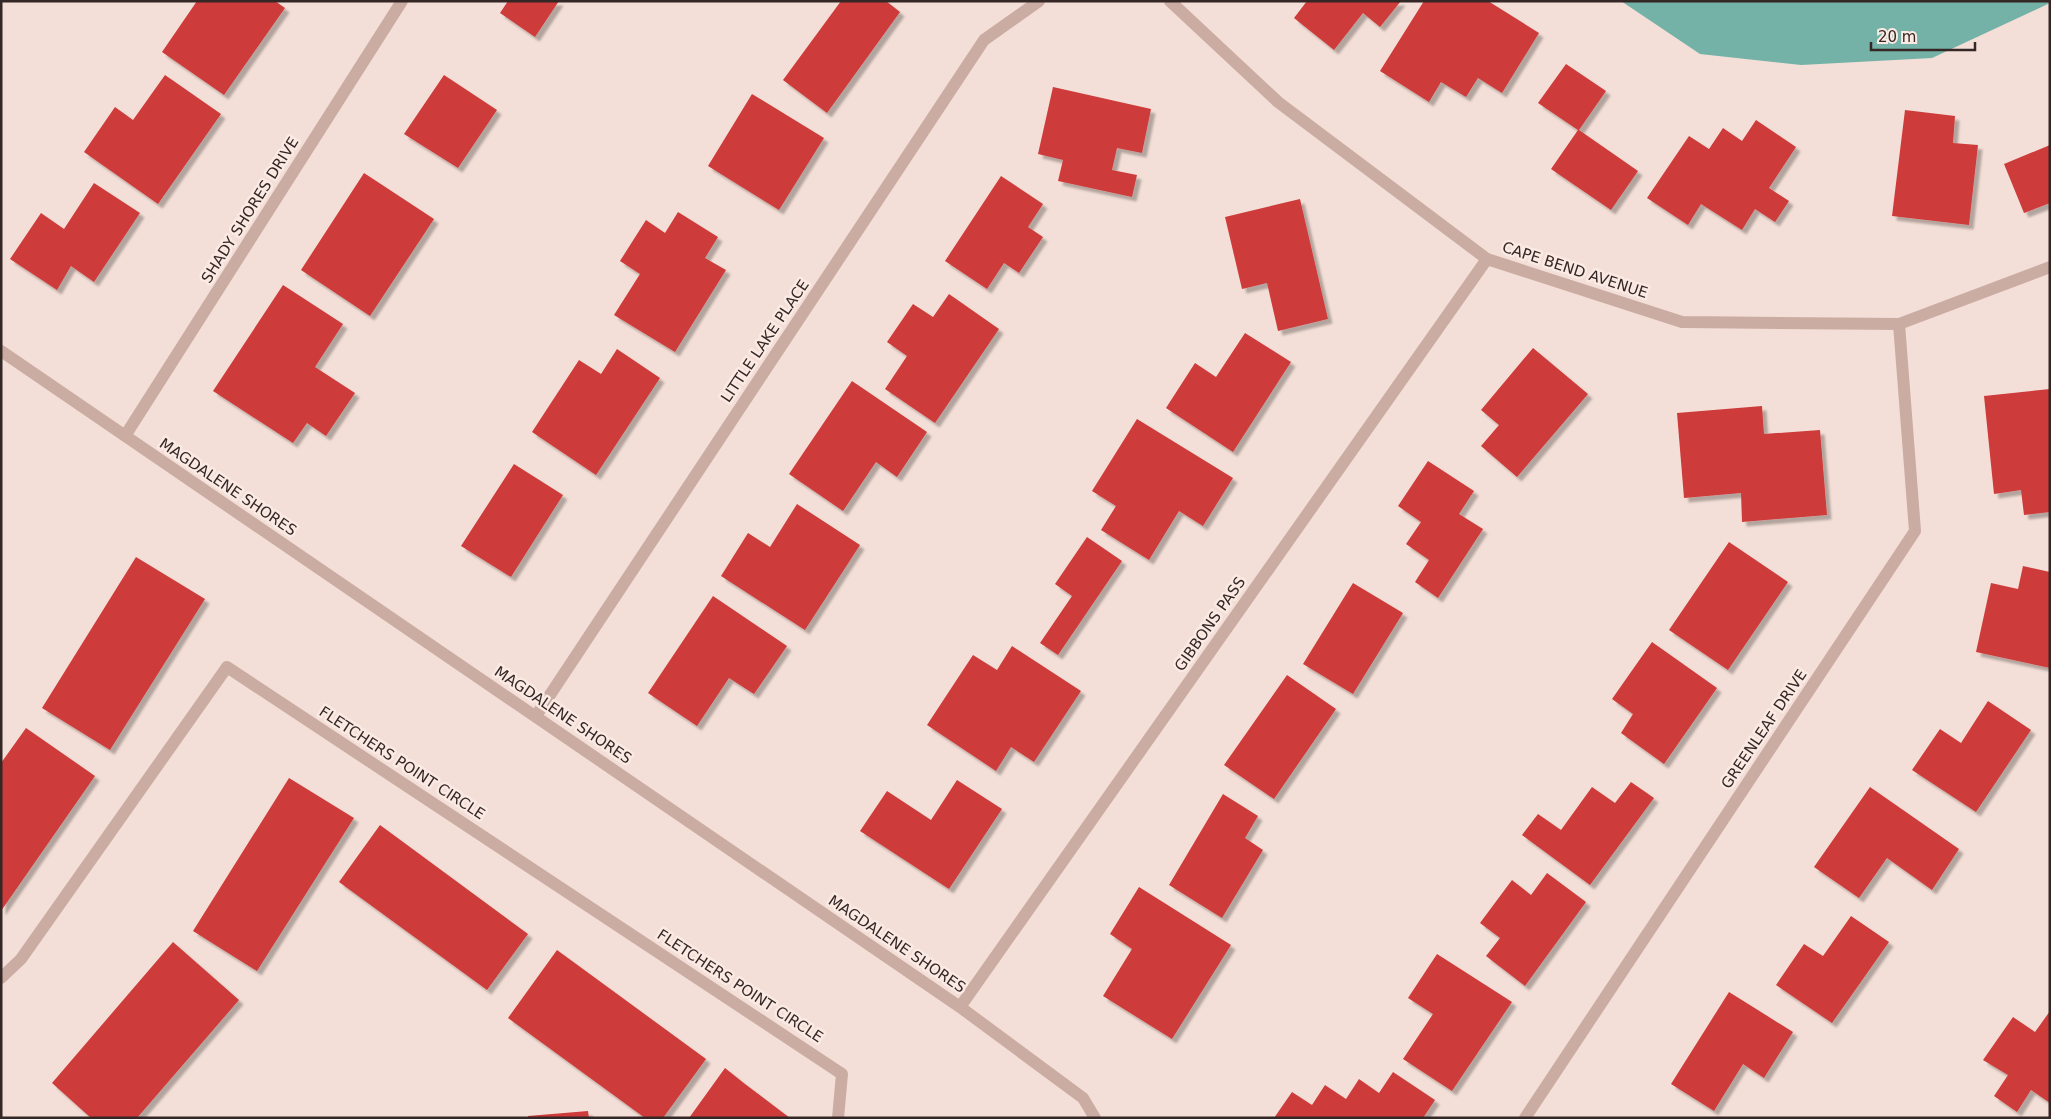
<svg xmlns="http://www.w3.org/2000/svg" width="2051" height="1119" font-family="'DejaVu Sans',sans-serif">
  <defs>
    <filter id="shadow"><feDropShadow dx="4.5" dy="4.5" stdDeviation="1" flood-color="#0004"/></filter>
  </defs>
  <rect width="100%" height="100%" fill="#f3dfd7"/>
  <path fill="#74b1a6" d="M1621,1H2050V3L1932,58L1801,65L1700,54Z"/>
  <path fill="#ce3b3a" filter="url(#shadow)" d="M197,1H275L285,8L224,95L162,52Z
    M508,1H559L535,37L500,13Z
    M841,1H886L900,12L827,113L783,80Z
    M1307,1H1401L1380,27L1363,13L1334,50L1294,18Z
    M1424,1H1488L1539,33L1502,93L1478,78L1466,97L1441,82L1429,102L1380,71Z
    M1566,64L1606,91L1579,130L1638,171L1611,210L1551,169L1578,130L1538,103Z
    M165,75L221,114L158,204L84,152L115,107L133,120Z
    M444,75L497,110L458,168L404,134Z
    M1053,87L1151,109L1142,153L1117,148L1112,170L1137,175L1132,197L1058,181L1063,160L1038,154Z
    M752,94L824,138L779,210L708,166Z
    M1905,110L1955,116L1953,143L1978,145L1969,225L1892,216Z
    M1756,120L1796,147L1769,188L1789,201L1775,222L1755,209L1742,230L1701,204L1688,225L1647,198L1689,136L1709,149L1723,128L1742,141Z
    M2050,145V203L2024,213L2004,164Z
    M364,173L434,219L370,316L301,270Z
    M1001,176L1043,204L1028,227L1043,237L1019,273L1004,263L987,289L945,261Z
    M94,183L140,213L94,282L71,266L57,290L10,259L41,213L64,229Z
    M1300,199L1328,319L1278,331L1267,283L1242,289L1225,217Z
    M678,212L718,237L705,258L726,270L675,352L614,315L640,274L620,261L646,220L665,233Z
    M283,285L343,324L315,367L355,393L326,436L307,423L293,443L213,391Z
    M949,294L999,329L935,423L885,389L907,356L887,342L913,304L933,317Z
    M1245,333L1291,362L1233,452L1166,408L1195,363L1216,377Z
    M1533,348L1588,394L1517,477L1481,446L1499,425L1481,410Z
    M617,349L660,378L596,475L532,432L579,360L601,374Z
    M852,381L927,432L897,477L876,462L843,511L789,474Z
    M2050,389V512L2024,515L2021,490L1994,494L1984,396Z
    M1762,406L1764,434L1820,430L1827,515L1742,522L1741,493L1684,498L1677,413Z
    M1137,419L1233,478L1203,526L1179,511L1149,560L1101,530L1116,506L1092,491Z
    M1428,461L1474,491L1459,514L1483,529L1438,598L1415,582L1429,560L1406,544L1421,522L1398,506Z
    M514,464L563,495L511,577L461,546Z
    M797,504L860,545L805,630L721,576L748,533L770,547Z
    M1087,537L1122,561L1058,655L1040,643L1072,596L1055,584Z
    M1729,542L1788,582L1728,670L1669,630Z
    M136,557L205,599L110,750L42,708Z
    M2023,566L2050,572V668L1976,652L1991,583L2018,589Z
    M1353,583L1403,613L1353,694L1303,664Z
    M713,596L787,646L754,694L729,678L697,726L648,693Z
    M1652,642L1717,688L1664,764L1621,733L1633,714L1612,699Z
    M1012,646L1081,691L1034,762L1011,747L996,771L927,725L973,655L997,670Z
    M1287,675L1336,709L1274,799L1224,765Z
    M1988,701L2031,730L1976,812L1912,770L1940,729L1961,743Z
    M26,728L95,776L1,911V763Z
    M289,778L354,818L257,971L193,931Z
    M957,780L1002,809L949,889L860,831L887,791L931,820Z
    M1631,782L1654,798L1590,885L1522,835L1538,814L1561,830L1592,787L1615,803Z
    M1870,787L1959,849L1932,890L1887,858L1859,898L1814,867Z
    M1223,794L1258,816L1245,838L1263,850L1222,918L1169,885Z
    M380,825L528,934L487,990L339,882Z
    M1547,873L1586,902L1525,986L1486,956L1500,938L1480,923L1512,880L1531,895Z
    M1139,887L1231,945L1172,1039L1103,996L1132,949L1110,934Z
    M1851,916L1889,942L1832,1023L1776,985L1804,944L1823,956Z
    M173,942L239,1000L137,1118H91L52,1083Z
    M557,950L706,1059L663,1118H645L508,1018Z
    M1437,954L1512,1002L1452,1091L1403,1059L1433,1014L1408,998Z
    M1729,992L1793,1032L1764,1078L1743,1064L1714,1111L1671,1084Z
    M2050,1011V1103L2031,1090L2017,1112L1994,1096L2008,1075L1983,1060L2013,1017L2035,1032Z
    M725,1068L745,1084L790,1118H689Z
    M1393,1072L1435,1100L1423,1118H1274L1292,1092L1312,1105L1325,1085L1346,1099L1359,1079L1379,1093Z
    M588,1111L589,1118H528V1116Z"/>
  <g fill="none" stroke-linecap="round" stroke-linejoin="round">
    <path stroke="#cbaca2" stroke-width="12" d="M1170,1L1278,102L1487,259L1682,322L1899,324L2050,267
      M1,351L960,1007L1083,1098L1095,1118
      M125,436L402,1
      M536,716L984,40L1039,1
      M1,978L21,959L227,667L842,1074L838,1118
      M960,1007L1487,259
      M1525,1118L1915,531L1899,324"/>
  </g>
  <g text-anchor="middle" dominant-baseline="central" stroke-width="5" stroke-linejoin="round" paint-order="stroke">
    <g font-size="15" fill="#352725" stroke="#faeae3">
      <text transform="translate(250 210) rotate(-58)">SHADY SHORES DRIVE</text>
      <text transform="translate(1575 270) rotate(18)">CAPE BEND AVENUE</text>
      <text transform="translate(765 341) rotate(-56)">LITTLE LAKE PLACE</text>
      <text transform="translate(228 487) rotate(34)">MAGDALENE SHORES</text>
      <text transform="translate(1210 624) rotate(-55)">GIBBONS PASS</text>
      <text transform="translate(563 715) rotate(34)">MAGDALENE SHORES</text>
      <text transform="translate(1764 729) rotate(-56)">GREENLEAF DRIVE</text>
      <text transform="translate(402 763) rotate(33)">FLETCHERS POINT CIRCLE</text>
      <text transform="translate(897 944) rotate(34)">MAGDALENE SHORES</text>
      <text transform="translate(740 986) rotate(33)">FLETCHERS POINT CIRCLE</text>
    </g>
  </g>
  <rect width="2051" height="1119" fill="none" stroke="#352725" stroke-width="5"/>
  <path d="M1871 42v8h104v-8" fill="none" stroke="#352725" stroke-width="2.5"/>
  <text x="1878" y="42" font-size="15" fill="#352725" stroke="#faeae3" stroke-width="4" paint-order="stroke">20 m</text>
</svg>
